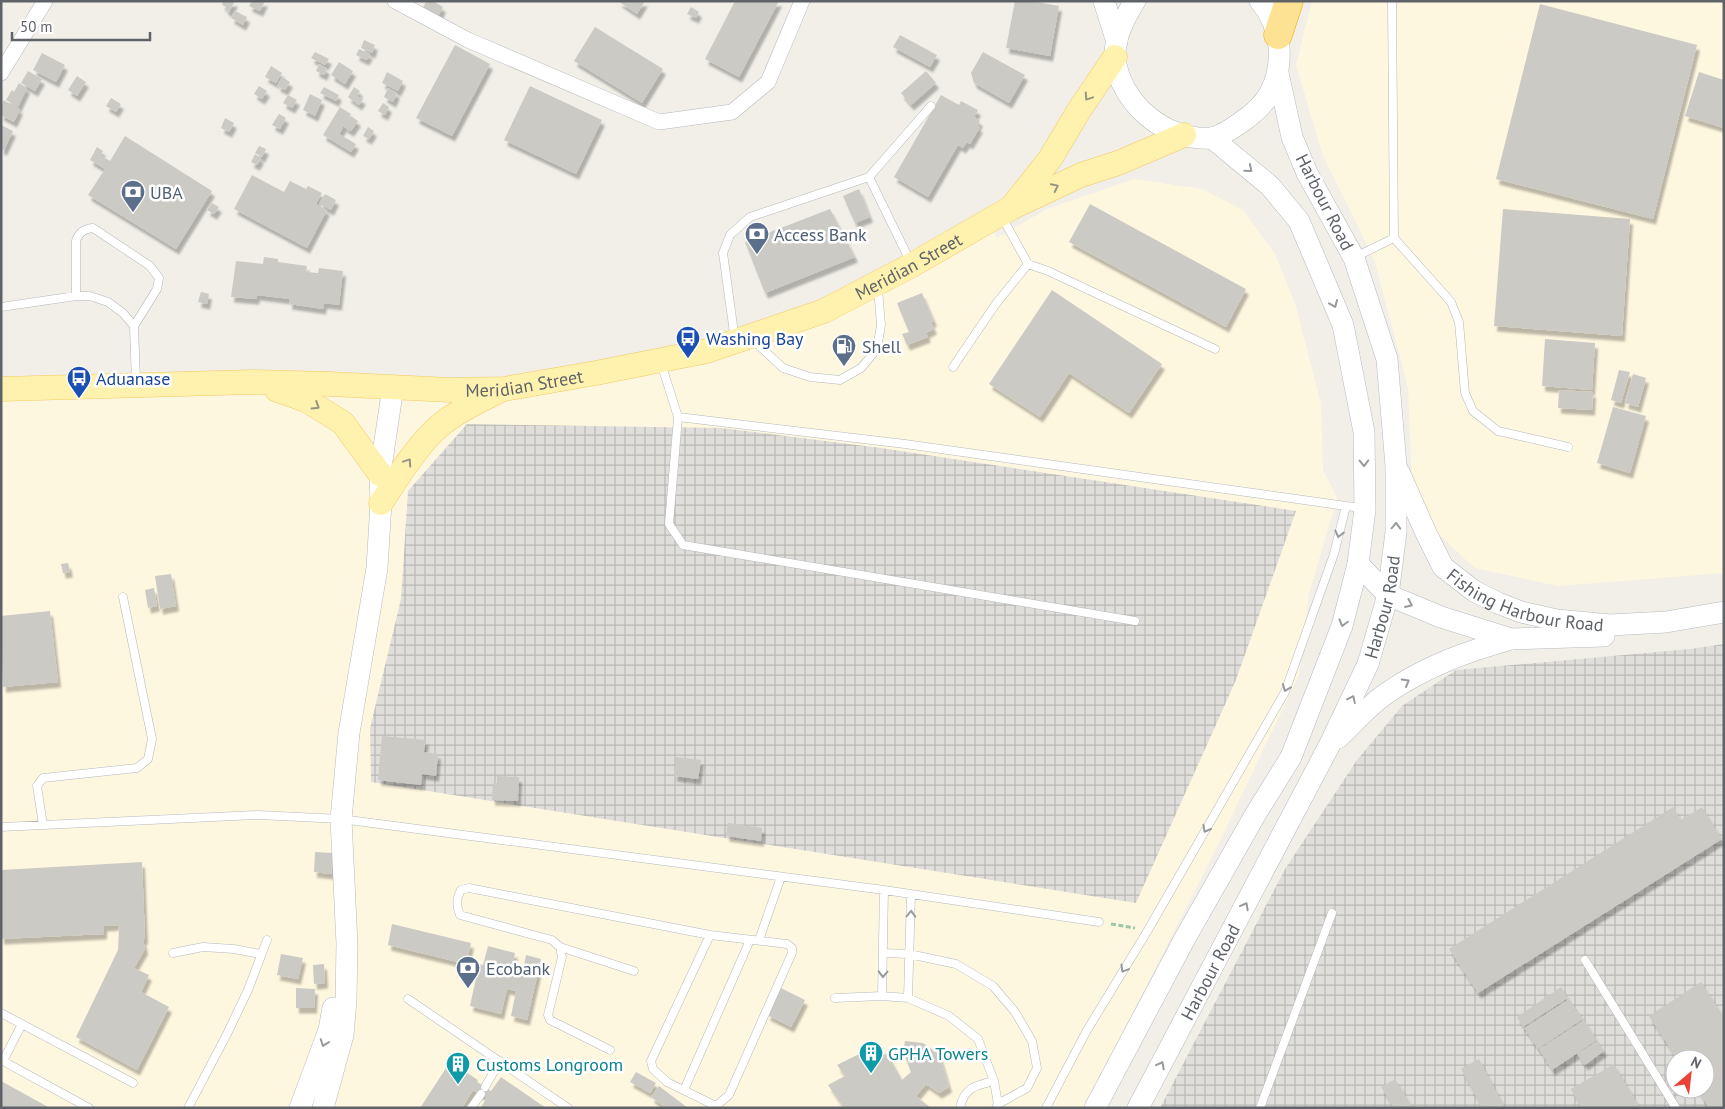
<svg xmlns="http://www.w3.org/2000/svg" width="1725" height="1109" font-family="'PT Sans',sans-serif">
  <defs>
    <pattern id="industrial-grid" width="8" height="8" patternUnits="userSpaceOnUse" patternTransform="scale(1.25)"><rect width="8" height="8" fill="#e0deda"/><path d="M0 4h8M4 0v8" fill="none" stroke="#b9b8b5"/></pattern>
    <filter id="shadow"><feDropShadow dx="3" dy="5.5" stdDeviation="1" flood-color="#0004"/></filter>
  </defs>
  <rect width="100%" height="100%" fill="#f1efe8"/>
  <path fill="#fef7e0" d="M1312,1H1724V573L1558,586L1475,568L1436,532L1412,484L1408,388L1375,262L1322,153L1296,65Z
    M1134,179L1202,189L1243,210L1275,254L1296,306L1321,404L1323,470L1337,498L1309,594L1299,675L1215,851L1084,1108H1V386L509,381L684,351L791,319L984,219L997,238L1047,209Z"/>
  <path fill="url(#industrial-grid)" fill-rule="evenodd" d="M467,424L722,428L881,448L1296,511L1236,680L1136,903L371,782L370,728L401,599L408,491Z
    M1724,644V1108H1160L1285,869L1357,760L1402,706L1456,670L1690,649ZM1675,1059H1705V1089H1675Z"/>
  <path fill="#cccac5" filter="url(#shadow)" d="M223,1H235L229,12L225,9L226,7L222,5Z
    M252,1H265L260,11L249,6Z
    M426,1H433L443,7L437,19L423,8Z
    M618,1H645L637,14Z
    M735,1H779L739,77L705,59Z
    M1015,1H1031L1059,6L1050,56L1006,48Z
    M1540,4L1697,45L1653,219L1496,179Z
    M691,7L699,12L696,18L687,14Z
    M235,11L247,17L243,25L231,18Z
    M595,27L663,69L642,103L574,61Z
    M900,35L937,55L930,67L893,47Z
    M364,40L375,45L372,53L361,48Z
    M455,45L490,64L452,136L416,118Z
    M359,49L370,54L366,60L356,55Z
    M315,52L329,59L325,65L311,58Z
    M983,52L1025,75L1009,103L974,83L971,73Z
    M42,53L65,65L56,82L33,70Z
    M339,62L353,71L345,84L331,75Z
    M319,64L327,69L324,75L316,71Z
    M271,66L282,73L276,83L265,77Z
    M28,71L42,79L35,91L21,83Z
    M926,71L936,83L911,105L901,93Z
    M387,72L403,81L398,91L382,83Z
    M1699,72L1724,80V128L1685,116Z
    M77,76L86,82L77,96L68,90Z
    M282,77L290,82L285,90L277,86Z
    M19,83L27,88L18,107L6,100L12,90L14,92Z
    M259,86L267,91L262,99L254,94Z
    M530,86L602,120L576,174L504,140Z
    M324,87L339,95L336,101L320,93Z
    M354,87L360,91L357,96L363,99L359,105L348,97Z
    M388,88L397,93L393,102L384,97Z
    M310,94L322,100L315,116L303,110Z
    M288,95L297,100L292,108L283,103Z
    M941,95L959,105L961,101L978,110L974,117L980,121L977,126L980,127L970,144L967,142L963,148L958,145L928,197L894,177Z
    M111,98L121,104L116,112L106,106Z
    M3,100L20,109L14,122L1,115Z
    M383,103L389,107L385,115L378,111Z
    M340,107L351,114L339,134L356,144L351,152L323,135Z
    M279,114L286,118L280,129L272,125Z
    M351,116L358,121L351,131L344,127Z
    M225,118L234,123L229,132L221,128Z
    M1,125L13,131L4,150L1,149Z
    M368,127L374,131L369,139L363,136Z
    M125,136L212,191L176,249L88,195L105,169L90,160L97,147L103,151L100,155L110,161Z
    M259,146L266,149L262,157L255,153Z
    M255,154L261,158L257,165L251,162Z
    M252,175L284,192L290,181L306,189L308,186L322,193L316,204L327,210L307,248L234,209Z
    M859,189L870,217L855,223L843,196Z
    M325,194L336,200L331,210L319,204Z
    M212,203L219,207L214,214L207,210Z
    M1090,204L1246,289L1226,327L1069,242Z
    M830,209L855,257L765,293L745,242Z
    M1503,209L1630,219L1622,336L1494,326Z
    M264,257L278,259V262L307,266L306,272L318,273L319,268L343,271L339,305L324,303L323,309L289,304L290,299L257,295L256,299L231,297L236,261L263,264Z
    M1052,290L1162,364L1129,413L1069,373L1040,417L989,384Z
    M201,292L209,294L207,304L198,302Z
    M922,293L934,321L931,322L934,329L926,333L928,337L907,345L902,334L909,332L897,303Z
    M1545,339L1595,343L1592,390L1542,386Z
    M1619,370L1630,372L1621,403L1611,400Z
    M1633,374L1646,378L1638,407L1625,403Z
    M1559,390L1593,392L1592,410L1558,408Z
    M1613,407L1646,416L1630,473L1597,463Z
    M68,563L70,572L63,573L61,564Z
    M171,574L176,606L160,609L155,576Z
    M154,588L157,606L148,608L145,590Z
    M50,611L58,682L3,687L1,616Z
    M382,736L426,740L424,752L438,754L436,776L422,774L421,785L378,780Z
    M676,757L701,760L698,779L674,776Z
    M497,776L519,777L518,801L492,800L493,783H497Z
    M1673,807L1681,820L1702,807L1722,839L1478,993L1449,949Z
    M728,823L762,828L761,841L726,836Z
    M315,852L333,853L331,874L314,872Z
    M142,862L145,939H143L145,949L134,968L149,975L141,992L169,1007L137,1070L76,1037L118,950L119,925L104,926V934L1,939V870Z
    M392,924L471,943L466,964L388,945Z
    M488,946L515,953L513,962L524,965L526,955L541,959L527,1020L511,1016L516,991L507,989L501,1014L470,1006L479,964L483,965Z
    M281,954L303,958L298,979L277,975Z
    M324,964L325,983L314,984L313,965Z
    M1701,982L1724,1017V1108H1709L1697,1089H1705V1059H1677L1649,1016Z
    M1561,987L1568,998L1523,1027L1517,1017Z
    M296,988L315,989L314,1008H296Z
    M781,988L805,1000L791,1027L767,1015Z
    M1569,999L1576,1009L1563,1018L1577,1009L1583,1019L1538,1049L1524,1028Z
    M1584,1020L1597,1040L1552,1070L1539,1049Z
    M905,1041L923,1043L939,1054L949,1087L939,1093L926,1084L916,1096L931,1108H844L828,1085L845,1076L837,1065L859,1054L864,1065L887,1053L902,1080L911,1072L903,1051Z
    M1597,1041L1604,1051L1585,1065L1577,1054Z
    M1479,1059L1505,1108H1482L1461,1069Z
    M450,1062L478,1080L477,1082L491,1091L501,1077L546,1108H480L487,1098L473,1090L462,1108H420Z
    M1614,1064L1640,1108H1581L1571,1089Z
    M636,1072L656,1083L650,1093L630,1082Z
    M1395,1079L1413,1108H1394L1381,1087Z
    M1,1081L50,1108H1Z
    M659,1086L688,1108H666L651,1097Z"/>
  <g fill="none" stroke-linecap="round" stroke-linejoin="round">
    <defs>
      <path id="lane" d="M869,177L911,263
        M1002,217L1028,264
        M1394,238L1451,302L1459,322L1465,393L1473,411L1498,431L1568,447
        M1355,257L1394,238L1392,1
        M76,296V241C79,232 84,229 93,228L150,266L159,278L157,289L134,326
        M1,307L76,296H90L108,302L123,313L134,326L136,382
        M735,340L723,253L730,235L750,217L869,177L931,106
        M753,340L783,368L810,377L840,380L861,368L877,349L881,325L878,288
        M661,363L678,417L905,444L1346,506
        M953,367L995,305L1028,264L1048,271L1215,349
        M678,417L669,524L683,545L1135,621
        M43,825L37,786L43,778L137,768L148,759L152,739L123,597
        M1,827L258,815L341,819L884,890L1099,922
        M710,935L787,944L792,948V953L729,1095L716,1106L667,1082L653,1069L651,1061Z
        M759,940L781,877
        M560,947L634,971
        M173,953L203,947L234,949L261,954
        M883,953L909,954L956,964L993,986L1015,1012L1032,1041L1037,1068L1027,1088L998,1104
        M1585,960L1676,1108
        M882,996L884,890
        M835,998L882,996L908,998L949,1016L978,1039L994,1081L998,1104L996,1108
        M908,998L911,894
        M408,999L568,1108
        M1,1013L133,1083
        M610,1050L550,1020L548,1015L562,957L560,947L552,940L460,915C456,906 456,899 461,890L469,888L710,935
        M1,1060L89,1108
        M3,1061L22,1024
        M485,1087L500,1061
        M684,1090L750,940
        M188,1108L227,1034L248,990L267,940
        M471,1108L481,1094
        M960,1108C964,1087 977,1085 994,1081
        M1046,1108L1086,1032L1148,930L1285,692L1334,554L1346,506L1363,508
        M1260,1108L1332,913"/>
      <path id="street" d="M395,1L468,40L659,122L732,112L768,82L802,1
        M1,73L45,1"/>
      <g id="secondary">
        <path d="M1104,1L1117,42"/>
        <path d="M1135,1C1125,17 1114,37 1115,58C1120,103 1165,141 1210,138C1219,137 1233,128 1240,123C1252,115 1263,106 1270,93C1285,64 1282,27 1260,1"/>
        <path id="s1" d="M1399,472L1426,533L1443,567L1474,591L1498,603L1521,612L1557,620L1610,625L1666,622L1724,612"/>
        <path d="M1358,564L1388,595L1441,617L1511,639L1604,636"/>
        <path d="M1338,738C1354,723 1369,705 1387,693C1426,666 1466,652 1511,639"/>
        <path d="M300,1108L329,1030L333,1008"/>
        <path d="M323,1108L343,1035L346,1000L347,944L341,819L349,733L377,568L381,503L380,474L393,387"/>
        <path d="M1095,1108L1184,940L1255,815L1291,757L1342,626L1358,564L1365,509L1364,432L1343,325L1299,221L1270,186L1212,138"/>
        <path id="s2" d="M1138,1108L1329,746L1368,664L1388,595L1396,532V466L1387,359L1354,258L1307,173L1292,137L1278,73"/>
      </g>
      <g id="primary">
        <path d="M1015,203L1050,159L1078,112L1115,57"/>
        <path id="s3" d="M1,389L254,382L330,384L450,390L504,389L596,373L707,351L824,311L912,265L1011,208L1081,175L1118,163L1184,135"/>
        <path d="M277,390L306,400L343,423L380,474"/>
        <path d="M381,503C396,480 410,456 429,436C447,416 473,404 497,392"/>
      </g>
      <path id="highway" d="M1278,35L1289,1"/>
    </defs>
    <use href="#lane" stroke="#b5b8bc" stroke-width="9"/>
    <use href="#street" stroke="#b5b8bc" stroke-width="16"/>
    <use href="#secondary" stroke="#b6babf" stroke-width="22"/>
    <use href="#primary" stroke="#f2c960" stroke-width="25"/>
    <use href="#highway" stroke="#f9ab00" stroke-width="29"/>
    <path stroke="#9cc7a9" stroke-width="3" stroke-dasharray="5 2.5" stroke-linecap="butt" d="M1111,924L1135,928"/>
    <use href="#lane" stroke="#fff" stroke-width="8"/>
    <use href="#street" stroke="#fff" stroke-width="15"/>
    <use href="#secondary" stroke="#fff" stroke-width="21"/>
    <use href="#primary" stroke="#fff2af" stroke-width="24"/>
    <use href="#highway" stroke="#fde293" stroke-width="28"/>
  </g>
  <defs><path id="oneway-chevron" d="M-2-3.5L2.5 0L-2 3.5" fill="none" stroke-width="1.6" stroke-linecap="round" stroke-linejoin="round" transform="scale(1.25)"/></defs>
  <g stroke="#979581">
    <use href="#oneway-chevron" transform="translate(1088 97) rotate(124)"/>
    <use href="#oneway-chevron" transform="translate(1055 187) rotate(-26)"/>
    <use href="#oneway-chevron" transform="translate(316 406) rotate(32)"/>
    <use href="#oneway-chevron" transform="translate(408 462) rotate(-56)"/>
  </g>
  <g stroke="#979a9d">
    <use href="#oneway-chevron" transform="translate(1249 169) rotate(40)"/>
    <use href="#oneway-chevron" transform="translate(1334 304) rotate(67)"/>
    <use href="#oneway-chevron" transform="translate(1364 463) rotate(89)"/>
    <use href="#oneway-chevron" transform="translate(1396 526) rotate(-88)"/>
    <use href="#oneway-chevron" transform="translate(1339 534) rotate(103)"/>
    <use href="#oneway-chevron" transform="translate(1409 604) rotate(23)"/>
    <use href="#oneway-chevron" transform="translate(1343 623) rotate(106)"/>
    <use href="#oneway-chevron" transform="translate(1406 682) rotate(-30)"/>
    <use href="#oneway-chevron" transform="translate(1286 688) rotate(113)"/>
    <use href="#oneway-chevron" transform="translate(1352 699) rotate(-64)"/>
    <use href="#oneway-chevron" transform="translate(1206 829) rotate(120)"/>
    <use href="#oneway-chevron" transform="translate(1245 906) rotate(-62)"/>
    <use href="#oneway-chevron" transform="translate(911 914) rotate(-88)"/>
    <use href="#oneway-chevron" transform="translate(1124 969) rotate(121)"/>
    <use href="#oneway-chevron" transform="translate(883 974) rotate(91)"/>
    <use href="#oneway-chevron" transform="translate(324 1043) rotate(110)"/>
    <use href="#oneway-chevron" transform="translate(1161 1065) rotate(-62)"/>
  </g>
  <defs>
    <symbol id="bank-pin" viewBox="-11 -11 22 30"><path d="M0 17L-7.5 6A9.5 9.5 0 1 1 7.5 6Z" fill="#5c6f8a" stroke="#fff"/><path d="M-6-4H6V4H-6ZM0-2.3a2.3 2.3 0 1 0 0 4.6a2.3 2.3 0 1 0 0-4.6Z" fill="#fff"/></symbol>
    <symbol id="bus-pin" viewBox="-11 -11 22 30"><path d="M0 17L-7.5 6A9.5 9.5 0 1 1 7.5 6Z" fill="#1a4fb4" stroke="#fff"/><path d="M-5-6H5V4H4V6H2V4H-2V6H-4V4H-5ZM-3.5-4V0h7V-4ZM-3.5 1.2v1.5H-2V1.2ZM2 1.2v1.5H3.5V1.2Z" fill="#fff"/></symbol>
    <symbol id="fuel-pin" viewBox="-11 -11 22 30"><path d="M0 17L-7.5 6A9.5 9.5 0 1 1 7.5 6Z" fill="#5c6f8a" stroke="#fff"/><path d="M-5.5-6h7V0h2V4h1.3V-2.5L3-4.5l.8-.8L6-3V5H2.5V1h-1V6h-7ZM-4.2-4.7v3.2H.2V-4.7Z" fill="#fff"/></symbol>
    <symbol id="building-pin" viewBox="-11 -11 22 30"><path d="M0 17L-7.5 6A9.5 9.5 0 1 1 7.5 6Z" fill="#0f9aa8" stroke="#fff"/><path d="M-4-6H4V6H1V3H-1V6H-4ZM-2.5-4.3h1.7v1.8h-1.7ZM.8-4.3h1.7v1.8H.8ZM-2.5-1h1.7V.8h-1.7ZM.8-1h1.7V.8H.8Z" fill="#fff"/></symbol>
  </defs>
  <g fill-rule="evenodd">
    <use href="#bank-pin" x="119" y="178" width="28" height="38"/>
    <use href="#bank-pin" x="743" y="220" width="28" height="38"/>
    <use href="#bus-pin" x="674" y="324" width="28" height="38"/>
    <use href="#fuel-pin" x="830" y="332" width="28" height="38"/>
    <use href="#bus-pin" x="65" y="364" width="28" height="38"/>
    <use href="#bank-pin" x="454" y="954" width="28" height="38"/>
    <use href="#building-pin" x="857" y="1039" width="28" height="38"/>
    <use href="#building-pin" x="444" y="1050" width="28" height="38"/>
  </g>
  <g text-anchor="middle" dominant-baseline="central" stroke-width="5" stroke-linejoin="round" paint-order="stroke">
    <g font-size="18" fill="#4e5e75" stroke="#fff" text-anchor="start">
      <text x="150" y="192">UBA</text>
      <text x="774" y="234">Access Bank</text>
      <text x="862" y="346">Shell</text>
      <text x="486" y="968">Ecobank</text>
    </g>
    <g font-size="18" fill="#5f6368" stroke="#fff">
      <text transform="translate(1325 202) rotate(63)">Harbour Road</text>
      <text stroke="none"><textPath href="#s3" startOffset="929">Meridian Street</textPath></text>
      <text stroke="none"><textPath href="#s3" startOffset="524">Meridian Street</textPath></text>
      <text stroke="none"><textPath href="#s1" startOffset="196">Fishing Harbour Road</textPath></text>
      <text stroke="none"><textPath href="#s2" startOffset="559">Harbour Road</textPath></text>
      <text stroke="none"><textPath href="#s2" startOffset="154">Harbour Road</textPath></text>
    </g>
    <g font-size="18" fill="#164399" stroke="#fff" text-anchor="start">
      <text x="706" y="338">Washing Bay</text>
      <text x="96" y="378">Aduanase</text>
    </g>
    <g font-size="18" fill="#0d838f" stroke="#fff" text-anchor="start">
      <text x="888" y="1053">GPHA Towers</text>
      <text x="476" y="1064">Customs Longroom</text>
    </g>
  </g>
  <rect width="1725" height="1109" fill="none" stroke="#5f6368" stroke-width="5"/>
  <g transform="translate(1690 1074) rotate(28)"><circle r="24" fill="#ffffff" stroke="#bfc1c3"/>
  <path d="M0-4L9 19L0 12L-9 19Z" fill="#ea4335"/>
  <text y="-8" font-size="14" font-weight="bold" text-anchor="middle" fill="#5f6368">N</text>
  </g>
  <path d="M12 32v8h138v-8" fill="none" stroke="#5f6368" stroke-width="2.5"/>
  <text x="20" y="32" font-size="15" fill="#5f6368" stroke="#ffffff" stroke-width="4" paint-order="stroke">50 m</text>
</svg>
